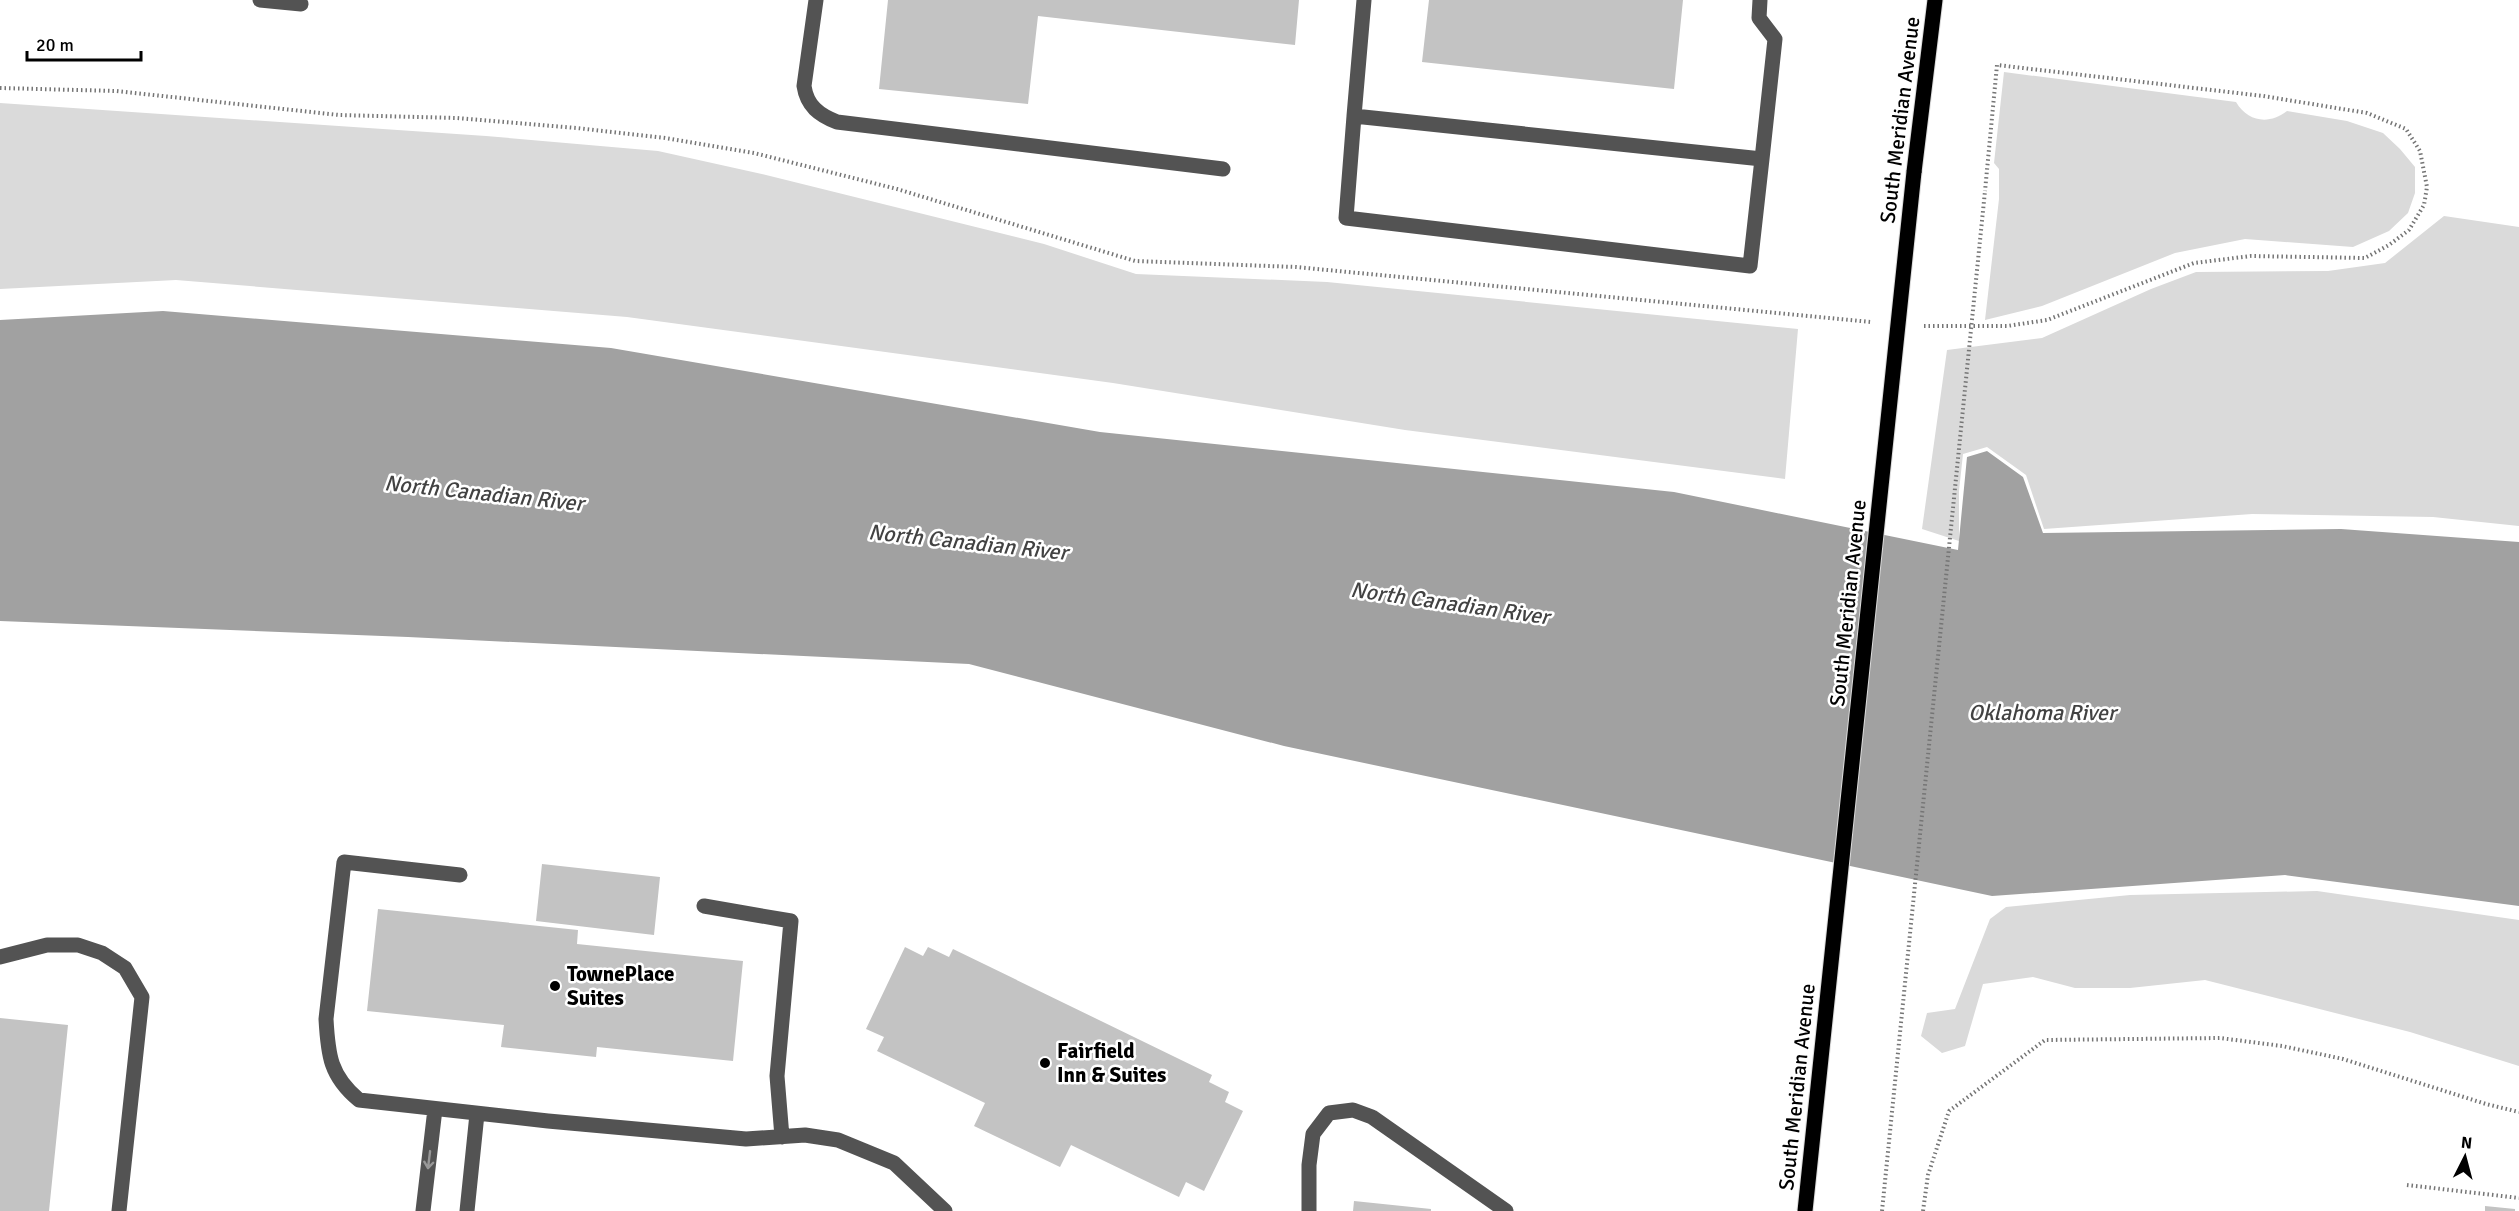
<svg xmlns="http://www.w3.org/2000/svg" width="2519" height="1211" font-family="Signika,sans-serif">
  <rect width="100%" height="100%" fill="#fff"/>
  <path fill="#dadada" d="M2004,72L2236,102C2248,122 2269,125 2287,111L2347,121L2383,133L2400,149L2415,167V193L2408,213L2389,231L2353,247L2245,239L2175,253L2042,306L1985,320L1999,199V169L1994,163Z
    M0,103L486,136L658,151L766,175L1044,244L1136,274L1327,282L1798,329L1785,479L1405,430L1113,383L627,317L176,280L0,289Z
    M2444,216L2519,227V526L2433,517L2252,514L2044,529L2026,475L1987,447L1963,454L1959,491V541L1922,529L1947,350L2042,338L2151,289L2196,272L2328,271L2385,263Z
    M2317,891L2519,920V1066L2410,1032L2205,980L2130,988H2075L2033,977L1983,984L1965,1046L1942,1053L1921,1036L1927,1013L1955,1009L1990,919L2006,907L2130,895Z"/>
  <path fill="#a1a1a1" d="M163,311L611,348L1100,432L1674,492L1958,550L1967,457L1987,451L2023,477L2043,533L2341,529L2519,542V906L2285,875L1992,896L1284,746L969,664L408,637L0,621V320Z"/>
  <path fill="#c3c3c3" d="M888,0H1299L1295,45L1038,16L1028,104L879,89Z
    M1429,0H1683L1674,89L1422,62Z
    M542,864L660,877L654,935L536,921Z
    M378,909L578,930L577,944L743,961L733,1061L597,1047L596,1057L501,1047L504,1025L367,1011Z
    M905,947L923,956L928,947L949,957L953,949L1212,1075L1209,1082L1229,1092L1225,1102L1243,1111L1204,1191L1186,1182L1179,1197L1071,1145L1060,1167L974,1126L985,1103L877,1051L884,1037L866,1029Z
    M0,1018L68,1025L49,1211H0Z
    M1354,1201L1431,1209V1211H1353Z
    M2485,1206L2515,1209V1211H2485Z"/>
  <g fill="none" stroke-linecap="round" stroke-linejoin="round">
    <defs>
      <path id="major" d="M1914,172L1935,0"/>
    </defs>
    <use href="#major" stroke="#dbdbdb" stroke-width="17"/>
    <path stroke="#757575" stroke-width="4" stroke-dasharray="1.5 3" stroke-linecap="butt" d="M0,88L116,91L339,115L457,118L577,128L665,138L754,153L897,189L1135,261L1296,267L1871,322
      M1924,326H2007L2047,320L2194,263L2251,256L2365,258L2389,245L2409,230L2424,205L2427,187L2420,151L2406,129L2367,113L2263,96L1997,65L1985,191
      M2407,1185L2519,1198
      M1923,1211L1928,1175L1949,1111L2045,1040L2220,1038L2282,1046L2343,1059L2486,1104L2519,1112"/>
    <path stroke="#535353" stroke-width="15" d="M260,0L301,4
      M816,0L804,86C807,106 819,115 837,122L1223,169
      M1364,0L1354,116L1762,159L1775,39L1759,18L1760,0
      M1354,116L1346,218L1750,266L1762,159
      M460,875L344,862L326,1019C328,1055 330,1076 359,1100L548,1121L746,1139L805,1135L838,1140L894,1163L945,1211
      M704,906L791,921L777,1076L782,1137
      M0,957L47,945H78L102,953L125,968L142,997L119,1211
      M423,1211L435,1109
      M467,1211L477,1114
      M1309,1211V1165L1313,1134L1329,1113L1353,1110L1372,1117L1506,1211"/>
    <use href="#major" stroke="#000" stroke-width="15"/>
    <defs>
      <path id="major-bridge" d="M1805,1211L1914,172"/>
    </defs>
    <use href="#major-bridge" stroke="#dbdbdb" stroke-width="17" stroke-linecap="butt"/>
    <path stroke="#757575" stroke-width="4" stroke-dasharray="1.5 3" stroke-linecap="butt" d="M1882,1211L1985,191"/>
    <use href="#major-bridge" stroke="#000" stroke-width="15"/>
  </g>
  <defs><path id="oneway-shaft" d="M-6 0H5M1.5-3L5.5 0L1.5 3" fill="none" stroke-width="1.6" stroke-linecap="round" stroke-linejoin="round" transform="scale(1.5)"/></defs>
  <use stroke="#989898" href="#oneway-shaft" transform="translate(429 1160) rotate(97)"/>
  <g fill="#000" stroke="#fff" stroke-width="2">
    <circle cx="555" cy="986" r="6"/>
    <circle cx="1045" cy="1063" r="6"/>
  </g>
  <g text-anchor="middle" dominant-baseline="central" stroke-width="5" stroke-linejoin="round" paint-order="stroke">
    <g font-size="21" fill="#000" stroke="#fff">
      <text transform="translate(1900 120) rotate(-83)">South Meridian Avenue</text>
      <text transform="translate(1848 603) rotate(-84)">South Meridian Avenue</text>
      <text transform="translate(1797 1087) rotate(-84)">South Meridian Avenue</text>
    </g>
    <g font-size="21" font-weight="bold" fill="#000" stroke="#fff" text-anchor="start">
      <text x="567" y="974">TownePlace<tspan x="567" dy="24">Suites</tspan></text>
      <text x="1057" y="1051">Fairfield<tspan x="1057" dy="24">Inn &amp; Suites</tspan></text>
    </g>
    <g font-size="22" font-style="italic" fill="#424242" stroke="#fff">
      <text transform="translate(484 493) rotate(6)">North Canadian River</text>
      <text transform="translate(968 542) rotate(6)">North Canadian River</text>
      <text transform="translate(1450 603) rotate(8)">North Canadian River</text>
      <text x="2042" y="712">Oklahoma River</text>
    </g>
  </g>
  <g transform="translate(2465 1157) rotate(6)" stroke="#ffffff" stroke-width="4.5" paint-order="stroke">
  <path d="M0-4.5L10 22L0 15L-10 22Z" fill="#000000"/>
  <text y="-9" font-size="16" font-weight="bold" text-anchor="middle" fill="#000000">N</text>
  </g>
  <path d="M27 51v9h114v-9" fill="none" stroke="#000000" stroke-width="3"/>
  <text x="36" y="51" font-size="18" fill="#000000" stroke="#ffffff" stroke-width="4.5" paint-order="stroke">20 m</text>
</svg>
